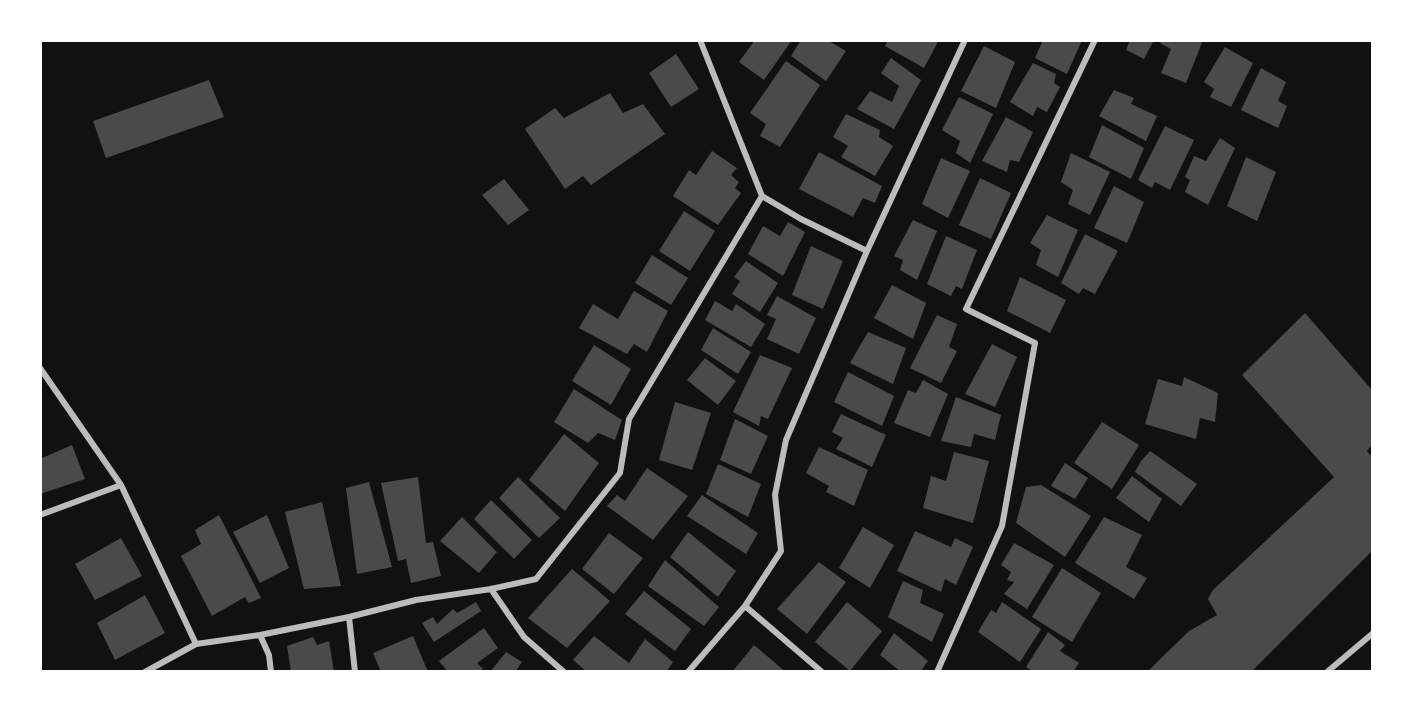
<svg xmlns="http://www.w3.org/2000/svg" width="1413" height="712" font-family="Poppins,sans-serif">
  <rect width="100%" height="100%" fill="#111"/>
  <path fill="#4a4a4a" d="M755,40H792L764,80L739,62Z
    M801,40H827L846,51L826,81L791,56Z
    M888,40H939L924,68L885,46Z
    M1043,40H1082L1067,74L1035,58Z
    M1130,40H1154L1144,59L1126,50Z
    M1162,40H1203L1186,83L1161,73L1171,49L1160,43Z
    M984,46L1015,62L996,108L961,91Z
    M1225,47L1253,63L1231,107L1210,97L1214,89L1204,82Z
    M676,54L699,89L671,107L649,73Z
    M891,58L921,80L894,129L857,109L870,91L892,102L899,86L881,73Z
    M786,61L820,85L780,147L760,136L766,124L750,113Z
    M1033,63L1056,74L1054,83L1060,87L1047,112L1037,107L1033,116L1010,102Z
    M1261,68L1286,82L1278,101L1287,106L1278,128L1241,110Z
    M209,80L224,117L106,158L93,121Z
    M1114,90L1134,98L1131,104L1157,116L1146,141L1099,116Z
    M610,93L623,113L643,104L665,134L591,185L583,176L565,189L525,129L555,108L564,118Z
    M959,97L993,114L970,163L956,153L960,141L942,130Z
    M846,114L880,130L879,137L893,146L875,176L841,157L848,146L833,137Z
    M1006,117L1033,132L1019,162L1010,160L1007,172L982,161Z
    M1102,125L1144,148L1131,179L1089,157Z
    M1165,126L1194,140L1170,190L1155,182L1152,188L1138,180Z
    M1220,138L1235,148L1208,205L1185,192L1190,180L1185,177L1194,156L1206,161Z
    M712,151L737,168L731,175L739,182L735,188L741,193L718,225L673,196L689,170L696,175Z
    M819,152L882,186L875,203L863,198L853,217L799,189Z
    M1071,153L1110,172L1090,215L1068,204L1073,190L1061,182Z
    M1246,157L1276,172L1257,221L1227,206Z
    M941,158L970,171L948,218L922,204Z
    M980,178L1011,193L991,239L959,225Z
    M504,179L529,210L508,225L482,195Z
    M1114,186L1144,202L1127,243L1094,228Z
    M684,211L715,231L690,271L659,251Z
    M1047,215L1078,230L1058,277L1036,265L1041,250L1030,243Z
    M913,220L937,231L917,280L900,270L903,260L894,256Z
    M788,222L805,232L783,276L748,254L763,226L780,236Z
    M1085,234L1118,251L1095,294L1083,288L1079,294L1061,283Z
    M946,236L977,250L962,289L956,286L951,296L927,284Z
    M811,246L843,261L823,309L792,295Z
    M652,255L688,278L671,305L635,283Z
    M746,261L778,283L760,312L732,294L740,281L734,277Z
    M1020,277L1066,300L1050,333L1007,311Z
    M892,285L926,303L913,339L874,318Z
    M634,291L668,311L647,352L634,344L627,354L579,328L593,304L618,319Z
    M777,296L816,318L799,354L767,339L776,319L767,315Z
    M715,301L732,311L736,304L765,324L751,347L705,320Z
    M1305,313L1372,390V445L1367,451L1372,457V551L1251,672H1147L1189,631L1217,615L1208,599L1213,590L1334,477L1242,375Z
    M937,315L957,324L949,347L957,351L941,383L910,368Z
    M713,328L751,352L738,374L701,350Z
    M868,332L906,348L893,384L850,363Z
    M992,344L1017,357L995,407L965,394Z
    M594,345L631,369L611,405L572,381Z
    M760,355L792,368L768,419L761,416L759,426L733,412Z
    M705,358L736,381L718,405L687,380Z
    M848,372L894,396L882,426L834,402Z
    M1184,377L1218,393L1215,422L1200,418L1196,439L1145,424L1158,379L1182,386Z
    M923,380L948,394L930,437L894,423L908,390L916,393Z
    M574,389L622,420L615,440L598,433L588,443L554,422Z
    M956,397L1001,415L995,440L974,434L971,447L941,441Z
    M675,402L711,413L692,470L659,460Z
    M841,414L886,435L872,467L836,449L843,438L832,432Z
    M735,419L768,436L751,474L720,460Z
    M1102,422L1139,445L1112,489L1074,463Z
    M564,434L599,463L565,511L529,480Z
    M72,445L85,479L40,494V459Z
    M819,447L868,470L854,506L826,492L829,486L806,473Z
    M1150,451L1197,484L1181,506L1135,472L1141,461Z
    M954,452L989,461L973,523L923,508L931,476L946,481Z
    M1065,463L1088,478L1075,499L1051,486Z
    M718,464L761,484L748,517L706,494Z
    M647,468L688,496L653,540L607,506L617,495L625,501Z
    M1132,476L1162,499L1149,522L1116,498Z
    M418,477L426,543L433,542L441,576L411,583L406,559L398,561L381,483Z
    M518,477L560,518L539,538L499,498Z
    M369,482L392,567L357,574L346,488Z
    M1041,485L1091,516L1065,557L1016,523L1026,487Z
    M702,495L758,533L746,554L687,516Z
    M491,500L532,540L514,559L474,519Z
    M322,502L341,586L304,589L285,512Z
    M219,515L261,598L249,603L245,597L212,616L181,556L201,544L195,530Z
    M267,515L289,568L260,583L233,532Z
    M462,517L497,552L479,573L440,541Z
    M1104,517L1142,535L1126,567L1147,578L1134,599L1075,563Z
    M863,527L894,545L870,588L839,568Z
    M915,531L951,547L955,538L973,547L956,585L945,579L941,592L897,571Z
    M688,532L736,571L718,597L670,557Z
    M609,533L643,558L614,594L582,569Z
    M121,538L142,576L95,600L75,564Z
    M1014,543L1054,565L1027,609L1004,594L1014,582L1007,580L1011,572L1001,565Z
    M665,560L719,607L704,626L648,586Z
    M819,562L846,582L807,634L777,609Z
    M1062,568L1101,593L1072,642L1032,617Z
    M572,569L610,601L567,648L528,618Z
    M903,581L923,590L920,603L944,614L932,642L888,617Z
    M644,591L691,629L675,651L625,614Z
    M145,595L165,633L115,660L97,623Z
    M476,602L481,611L434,642L422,623L433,617L437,624L453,609L457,613Z
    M847,602L882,631L850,671L815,642Z
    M1002,602L1041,629L1020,662L978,632L991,610L996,613Z
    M484,628L498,648L477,663L483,669L479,672H448L439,661Z
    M1048,632L1065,645L1060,651L1079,663L1073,672H1034L1026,667Z
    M894,633L928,661L920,672H901L880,655Z
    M413,636L428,672H381L373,653Z
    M594,636L629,663L645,639L673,662L666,672H587L573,660Z
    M313,637L317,645L329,641L334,672H291L287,646Z
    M754,645L786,672H732Z
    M506,652L522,662L515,672H490Z"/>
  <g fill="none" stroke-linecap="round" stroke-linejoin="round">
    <path stroke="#bcbcbc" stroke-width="6" d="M700,40L762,196
      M40,368L121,485L196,644
      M40,515L121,485
      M491,589L524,637L564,672
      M745,606L822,672
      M349,617L355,672
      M260,635L269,655L271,672
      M145,672L196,644L260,635L349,617L416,600L491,589L536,579L620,473L629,419L762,196L801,219L867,251
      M688,672L745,606L781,551L775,495L786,440L867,251L965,40
      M937,672L1002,526L1035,343L966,309L1095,40
      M1327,672L1372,634"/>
  </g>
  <rect width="1413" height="712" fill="none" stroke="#ffffff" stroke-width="84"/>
</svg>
